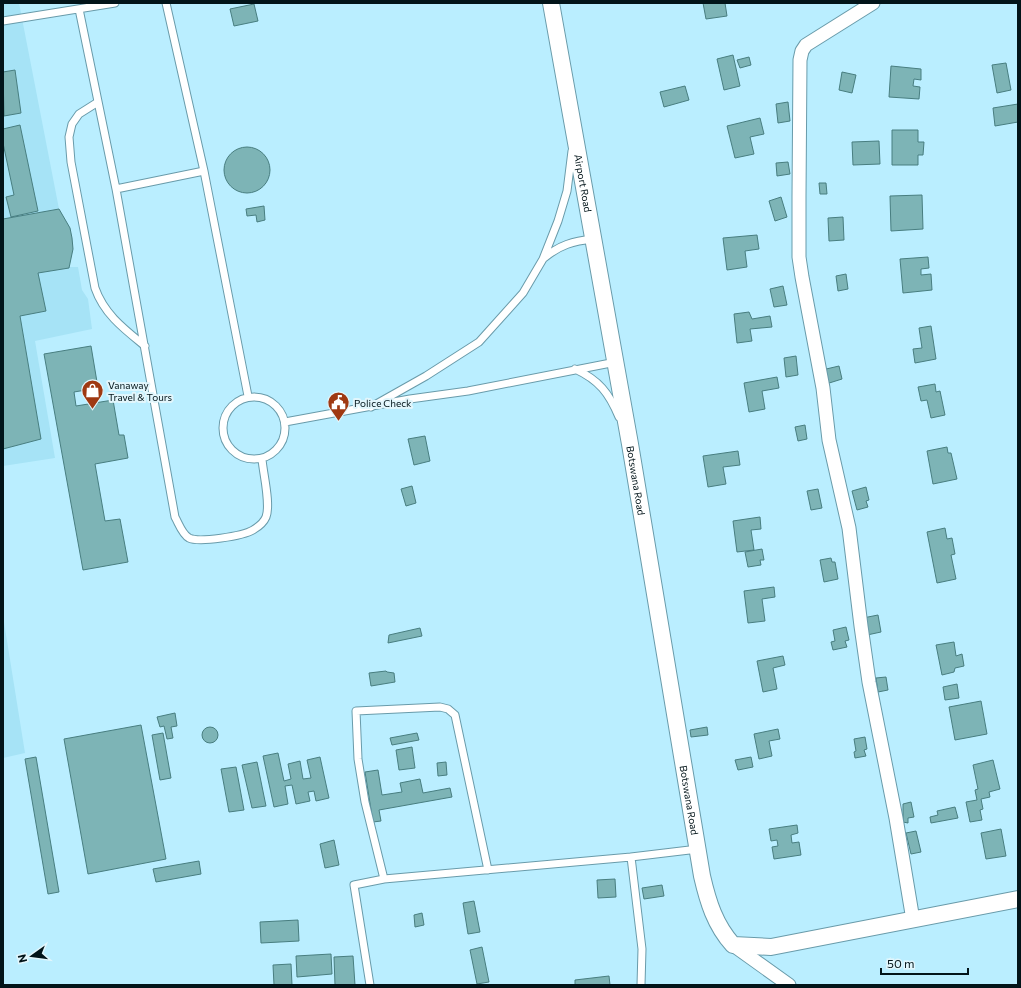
<svg xmlns="http://www.w3.org/2000/svg" width="1021" height="988" font-family="Commissioner,sans-serif">
  <rect width="100%" height="100%" fill="#baeeff"/>
  <path fill="#a6e3f6" d="M3,3H19L59,209L70,228L72,238L73,249L69,267H78L82,290L88,299L92,329L35,341L55,458L3,466Z
    M3,616L25,753L3,758Z"/>
  <path fill="#7db4b6" stroke="#487e80" d="M703,3H725L727,16L706,19Z
    M254,4L258,21L234,26L230,9Z
    M733,55L740,86L724,90L717,59Z
    M749,57L751,65L740,68L737,60Z
    M1006,63L1011,90L997,93L992,65Z
    M891,66L921,69V80L914,79L913,86L920,87L919,99L889,97Z
    M15,70L21,113L4,116L3,72Z
    M842,72L856,75L852,93L839,90Z
    M685,86L689,100L664,107L660,92Z
    M788,102L790,121L778,123L776,104Z
    M1018,104V122L995,126L993,108Z
    M760,118L764,134L750,137L754,154L735,158L727,126Z
    M20,125L38,211L11,217L6,197L14,195L3,143V129Z
    M892,130H918V142H924L923,155H918V165H892Z
    M879,141L880,164L853,165L852,142Z
    M224 170a23 23 0 1 1 46 0a23 23 0 1 1-46 0Z
    M788,162L790,174L777,176L776,163Z
    M819,183H826L827,194H820Z
    M922,195L923,229L891,231L890,196Z
    M781,197L787,217L775,221L769,201Z
    M264,206L265,220L257,222L256,215L247,216L246,209Z
    M59,209L70,228L72,238L73,249L69,268L38,273L46,311L20,316L41,439L3,449V219Z
    M843,217L844,240L829,241L828,218Z
    M757,235L759,249L745,251L747,267L727,270L723,238Z
    M928,257L929,268L921,269V275L931,274L932,290L903,293L900,259Z
    M846,274L848,289L838,291L836,276Z
    M783,286L787,305L774,307L770,289Z
    M749,312L752,319L770,316L772,327L750,329L752,341L737,343L734,314Z
    M931,326L936,359L915,363L913,349L922,348L919,328Z
    M91,346L98,388L74,392L76,406L113,400L119,435H124L128,458L95,464L105,521L120,519L128,562L83,570L44,354Z
    M796,356L798,375L786,377L784,358Z
    M839,366L842,379L826,384L822,370Z
    M777,377L779,388L762,391L765,409L749,412L744,383Z
    M935,384L936,392L940,391L945,415L931,418L927,400L921,401L918,387Z
    M805,425L807,439L798,441L795,427Z
    M425,436L430,461L414,465L408,439Z
    M947,447L948,453H951L957,479L933,484L927,451Z
    M738,451L740,465L723,467L726,484L708,487L703,456Z
    M412,486L416,503L406,506L401,489Z
    M866,487L869,500L866,501L868,507L857,510L852,491Z
    M818,489L822,508L811,510L807,491Z
    M760,517L761,529L751,530L754,550L737,552L733,521Z
    M945,528L947,539L952,538L955,554L951,555L956,579L937,583L927,532Z
    M762,549L764,560H760L761,565L748,567L745,552Z
    M831,558L832,562H835L838,579L824,582L820,560Z
    M774,587L775,597L762,599L765,621L748,623L744,591Z
    M878,615L881,632L867,635L863,618Z
    M846,627L849,640L845,641L847,647L833,650L831,642L835,641L833,630Z
    M420,628L422,636L388,643L389,635Z
    M954,642L956,656L962,654L964,666L955,668L954,672L942,675L936,645Z
    M783,656L785,665L773,668L777,689L763,692L757,661Z
    M386,671L387,672L394,673L395,682L371,686L369,673Z
    M886,677L888,690L878,692L876,678Z
    M957,684L959,698L945,700L943,687Z
    M981,701L987,734L955,740L949,707Z
    M175,713L177,726L171,727L173,738L167,739L164,726L160,727L157,717Z
    M141,725L166,859L88,874L64,739Z
    M707,727L708,735L691,737L690,730Z
    M202 735a8 8 0 1 1 16 0a8 8 0 1 1-16 0Z
    M778,729L780,739L769,741L772,756L759,759L754,734Z
    M163,733L171,778L160,780L152,735Z
    M417,733L419,740L392,745L390,738Z
    M865,737L867,749L864,750L866,756L855,758L854,752L856,751L854,739Z
    M412,747L415,768L399,770L396,750Z
    M278,753L284,781L291,779L288,764L300,761L303,779L311,778L307,760L320,757L329,798L316,801L314,791L308,792L310,801L296,804L292,785L285,786L288,804L274,807L263,756Z
    M36,757L59,892L48,894L25,759Z
    M751,757L753,767L738,770L735,760Z
    M993,760L1000,789L989,792L990,797L981,799L983,809L980,810L982,820L970,822L966,802L977,800L975,790L978,789L973,765Z
    M257,762L266,806L252,808L242,765Z
    M446,762L447,775L438,776L437,763Z
    M236,767L244,810L229,812L221,769Z
    M378,770L382,795L402,792L400,783L420,779L423,793L450,788L452,797L379,810L381,821L373,822L365,772Z
    M911,802L914,817L908,818V823L903,822V804Z
    M955,807L958,818L931,823L930,817L938,815L937,811Z
    M797,825L798,833L791,835L792,843L799,842L801,855L774,859L772,847L778,846L777,840L771,841L769,829Z
    M1001,829L1006,856L986,859L981,833Z
    M916,831L921,852L911,854L906,833Z
    M334,840L339,865L325,868L320,844Z
    M199,861L201,874L156,882L153,869Z
    M615,879L616,897L598,898L597,880Z
    M662,885L664,896L644,899L642,888Z
    M474,901L480,932L468,934L463,903Z
    M422,913L424,925L415,927L414,915Z
    M298,920L299,941L261,943L260,922Z
    M482,947L489,982L477,984L470,950Z
    M331,954L332,974L297,977L296,956Z
    M353,956L355,985H335L334,957Z
    M291,964L292,985H274L273,965Z
    M609,976L610,985H575V980Z"/>
  <g fill="none" stroke-linecap="round" stroke-linejoin="round">
    <defs>
      <path id="service" d="M166,3L204,171L248,396
        M79,9L116,189L175,517C179,524 182,534 189,538C199,543 243,536 253,530C258,527 264,522 266,517C271,504 263,473 262,459
        M3,21L115,3
        M98,102L79,114L72,124L69,137L71,162L95,288C104,314 124,329 145,346
        M116,189L204,171
        M544,258C560,245 573,241 593,239
        M575,369C599,380 609,393 619,417
        M223 428a31 31 0 1 1 62 0a31 31 0 1 1-62 0Z
        M371,407L426,376L479,342L523,293L543,259L558,221L567,191L572,151
        M285,422L410,399L468,391L616,362
        M631,857L642,949L641,985
        M384,879L631,857L698,849
        M370,985L354,885L384,879L365,802L358,759L356,711L440,707L448,709L455,715L488,870"/>
      <path id="minor" d="M873,3L806,45L802,51L800,60L799,196V257L802,277L823,388L829,440L849,528L861,626L869,682L896,818L913,920
        M733,945L789,985"/>
      <g id="tertiary">
        <path id="s1" d="M551,3L630,444L702,876C708,902 715,925 733,945L771,947L1018,899"/>
      </g>
    </defs>
    <use href="#service" stroke="#699baa" stroke-width="9"/>
    <use href="#minor" stroke="#699baa" stroke-width="15"/>
    <use href="#tertiary" stroke="#699baa" stroke-width="18"/>
    <use href="#service" stroke="#fff" stroke-width="7"/>
    <use href="#minor" stroke="#fff" stroke-width="13"/>
    <use href="#tertiary" stroke="#fff" stroke-width="16"/>
  </g>
  <defs>
    <symbol id="shop-pin" viewBox="-11 -11 22 30"><path d="M0 17L-7.5 6A9.5 9.5 0 1 1 7.5 6Z" fill="#9f3912" stroke="#e2f6fc"/><path d="M-5-2.5h2.3a2.7 3.5 0 0 1 5.4 0H5L5.5 6h-11ZM-1.5-2.5h3a1.5 2.3 0 0 0-3 0Z" fill="#fff"/></symbol>
    <symbol id="civic-pin" viewBox="-11 -11 22 30"><path d="M0 17L-7.5 6A9.5 9.5 0 1 1 7.5 6Z" fill="#9f3912" stroke="#e2f6fc"/><path d="M-.6-6.5H3V-4.5H.6V-3L4-1V1h2V6H-6V1h2V-1L-.6-3ZM-1.2 2.5V6h2.4V2.5Z" fill="#fff"/></symbol>
  </defs>
  <g fill-rule="evenodd">
    <use href="#shop-pin" x="80" y="378" width="25" height="34"/>
    <use href="#civic-pin" x="326" y="390" width="25" height="34"/>
  </g>
  <g text-anchor="middle" dominant-baseline="central" stroke-width="4" stroke-linejoin="round" paint-order="stroke">
    <g font-size="10" fill="#021419" stroke="#e2f6fc">
      <text stroke="none"><textPath href="#s1" startOffset="183">Airport Road</textPath></text>
      <text stroke="none"><textPath href="#s1" startOffset="485">Botswana Road</textPath></text>
      <text stroke="none"><textPath href="#s1" startOffset="809">Botswana Road</textPath></text>
    </g>
    <g font-size="10" fill="#021419" stroke="#e2f6fc" text-anchor="start">
      <text x="108" y="385">Vanaway<tspan x="108" dy="12">Travel &amp; Tours</tspan></text>
      <text x="354" y="403">Police Check</text>
    </g>
  </g>
  <rect width="1021" height="988" fill="none" stroke="#021419" stroke-width="8"/>
  <g transform="translate(32 956) rotate(256)" stroke="#e2f6fc" stroke-width="3" paint-order="stroke">
  <path d="M0-3L7 15L0 10L-7 15Z" fill="#021419"/>
  <text y="-6" font-size="11" font-weight="bold" text-anchor="middle" fill="#021419">N</text>
  </g>
  <path d="M881 968v6h87v-6" fill="none" stroke="#021419" stroke-width="2"/>
  <text x="887" y="968" font-size="12" fill="#021419" stroke="#e2f6fc" stroke-width="3" paint-order="stroke">50 m</text>
</svg>
